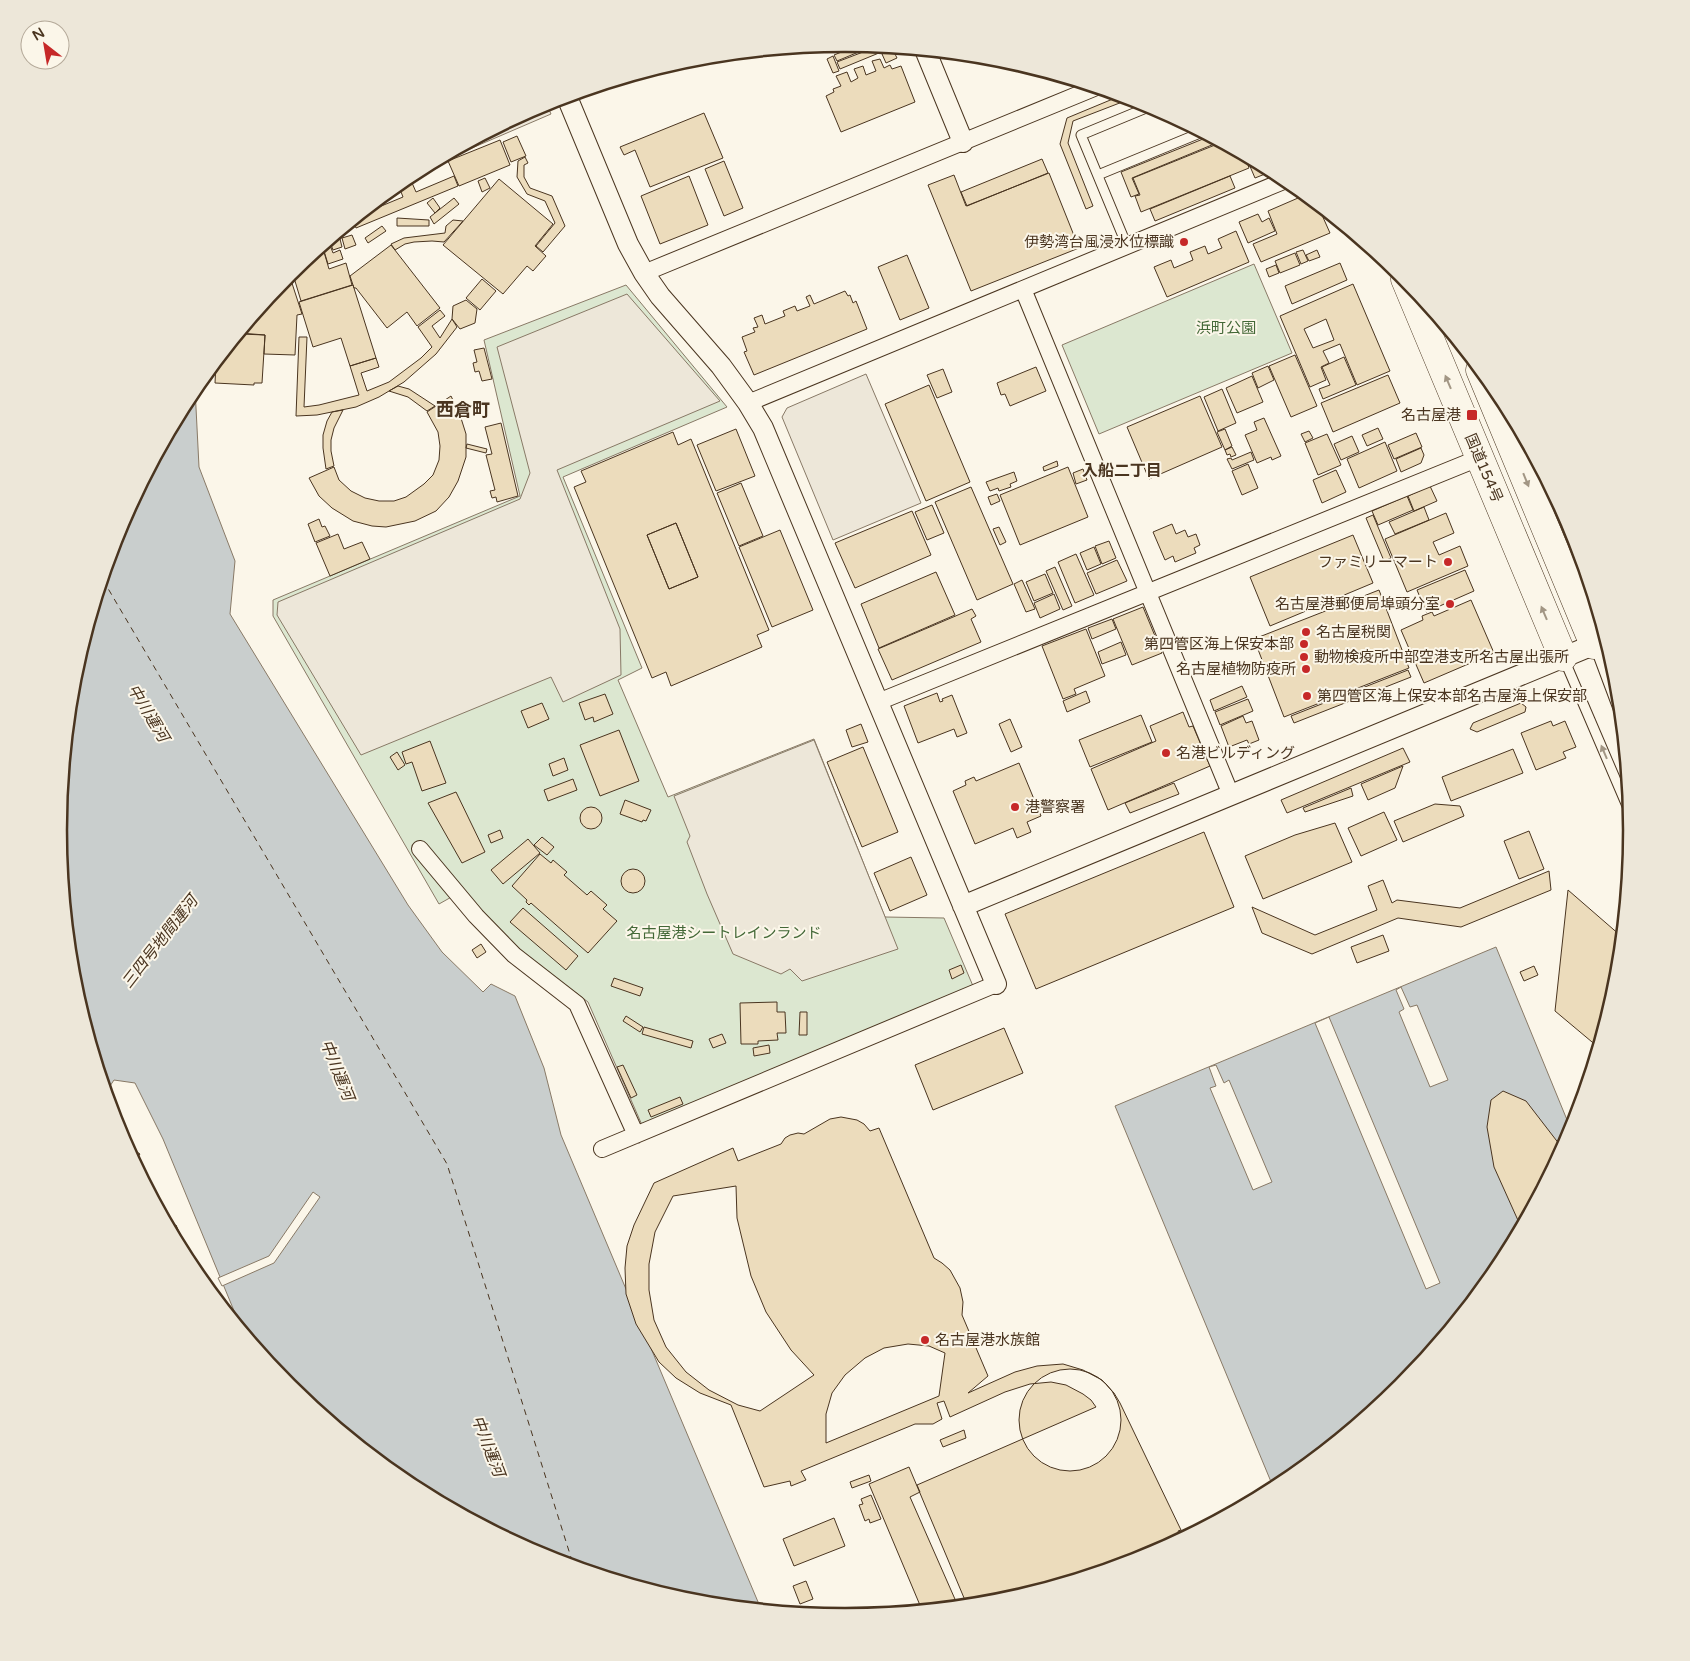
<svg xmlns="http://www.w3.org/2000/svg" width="1690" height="1661" font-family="'Varela Round','Noto Sans JP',sans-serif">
  <rect width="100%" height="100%" fill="#fbf6e9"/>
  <path fill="#dce7d0" stroke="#887966" d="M1254,264L1292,353L1099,434L1062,345Z
    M626,285L727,407L563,477L642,668L618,680L668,797L814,739L885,917L944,918L973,986L642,1125L588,1002L528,957L489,920L455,895L439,904L273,616V600L520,496L484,340Z"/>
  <path fill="#ede7d9" stroke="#887966" d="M546,103L551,114L458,154L456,150Z
    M627,294L720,401L557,470L620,629L621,675L563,702L551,677L361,755L277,615L278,602L520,499L530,473L497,347Z
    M866,374L921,503L833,540L782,417L787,408Z
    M814,740L898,949L802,981L790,969L781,974L733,954L707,894L687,842L690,836L674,796Z"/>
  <path fill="#c9cecd" stroke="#887966" d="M195,388L199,467L235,561L230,614L408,905L442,952L483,992L491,984L515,996L544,1068L561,1135L761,1609L691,1602L544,1557L408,1484L288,1387L235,1322L237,1318L163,1139L135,1083L114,1080L106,1092L73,984L58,830L73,677L118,529Z
    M1496,947L1572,1132L1499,1268L1401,1387L1282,1485L1274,1489L1115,1106Z"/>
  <path fill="#fbf6e9" stroke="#887966" d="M1401,987L1410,1007L1417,1005L1448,1080L1430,1087L1399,1012L1404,1009L1396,990Z
    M1329,1017L1440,1283L1426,1289L1315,1023Z
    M1216,1065L1224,1083L1229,1080L1272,1182L1253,1190L1210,1088L1216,1086L1209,1067Z
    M313,1192L320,1197L274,1263L222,1286L218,1278L269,1256Z"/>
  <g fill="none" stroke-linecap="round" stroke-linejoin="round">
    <path stroke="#4a3520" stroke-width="1" stroke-dasharray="6 5" stroke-linecap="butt" d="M103,580L447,1164L574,1567"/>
  </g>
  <path fill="#ecdcbc" stroke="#4a3520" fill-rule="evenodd" d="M859,45L873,46L837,61L834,55Z
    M876,47L891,48L840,69L837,62Z
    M893,50L897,58L886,63L882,54Z
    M833,56L839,71L833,73L827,59Z
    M880,59L884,68L890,65L892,69L901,66L915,102L841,132L826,96L834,92L833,89L841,86L836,76L847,72L851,82L858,78L854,69L863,66L866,75L876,71L872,61Z
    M1120,96L1130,99L1073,121L1068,143L1093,206L1086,209L1060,144L1067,118Z
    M704,113L723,158L650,187L635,150L624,155L620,147Z
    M517,136L526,156L511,162L503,142Z
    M1208,137L1219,142L1132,178L1139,194L1131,197L1121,172Z
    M500,140L510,165L459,186L448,161Z
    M1220,143L1245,156L1249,168L1141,212L1135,196L1140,195L1133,178Z
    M525,157L528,163L524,165V177L530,188L552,196L565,226L543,252L536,246L555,223L545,201L527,194L517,177L518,161Z
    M1246,157L1261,165L1265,174L1255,178Z
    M1042,159L1048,173L967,206L961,192Z
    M724,161L743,208L724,216L705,169Z
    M1049,173L1079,248L971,291L928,185L954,175L966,206Z
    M409,176L416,192L454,176L458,186L356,228L353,221L362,214L403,197L398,184Z
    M689,176L708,225L660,244L641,196Z
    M1230,176L1235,188L1155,221L1150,209Z
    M485,178L490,188L482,192L478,181Z
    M499,179L553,224L535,246L546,256L533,271L527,266L503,294L443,245Z
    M1305,195L1318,206L1330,233L1261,262L1253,244L1277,234L1268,211Z
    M433,198L440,208L435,213L427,203Z
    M454,198L459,204L434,224L430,217Z
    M1258,214L1262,222L1269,218L1275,231L1248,243L1239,222Z
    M397,218L429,220V226H397Z
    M453,220L463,221L444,242L432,241L414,242L405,244L395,250L391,244L404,238L445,233L446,226Z
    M382,226L386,231L368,243L365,238Z
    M1236,231L1249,262L1167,297L1154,267L1171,260L1174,268L1193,260L1190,252L1205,246L1208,254L1222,248L1218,239Z
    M352,235L356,245L345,249L342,238Z
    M340,239L342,247L333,250L330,242Z
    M330,245L333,253L340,250L343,259L328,264L324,251L322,252L321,248Z
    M391,245L440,308L417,326L407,312L387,328L356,288H354L350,276Z
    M1303,250L1308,261L1301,264L1296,252Z
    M1317,250L1320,257L1309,261L1306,255Z
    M324,252L329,269L346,263L352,285L301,301L292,271L310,257Z
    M1295,253L1300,265L1280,273L1275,261Z
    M907,255L929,308L900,320L878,267Z
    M1340,263L1347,280L1292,304L1285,286Z
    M1276,265L1279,273L1269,277L1266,269Z
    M289,274L302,314L297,315L295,355L264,354L265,335L240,333Z
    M482,279L496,291L480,310L466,298Z
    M1353,284L1390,371L1357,385L1340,344L1323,351L1329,363L1321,367L1326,380L1310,387L1280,316ZM1326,319L1334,340L1313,348L1304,329Z
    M353,285L376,358L350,366L341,338L313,347L299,302Z
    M845,291L848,296L850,295L853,303L856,301L867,329L754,375L744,352L747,351L742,337L755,332L753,328L758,327L754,318L762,315L765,324L785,316L783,311L795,306L797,311L810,306L806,297L810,295L814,304Z
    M466,300L477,309L475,323L460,329L452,319L453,306Z
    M440,310L445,316L432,326L440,338L452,319L457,327L436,354L404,382L379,397L356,407L317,415L296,416L299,337H307L304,407L319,405L359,395L350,366L376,358L379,367L361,373L367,391L389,382L421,358L432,347L418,327Z
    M240,334L265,335L262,383H254V385L215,383L216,363Z
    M484,348L492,379L482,381L479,371L475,372L473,363L477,362L474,350Z
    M1295,355L1317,406L1291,417L1269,366Z
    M1344,357L1356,385L1323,399L1319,389L1330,385L1322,367Z
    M1268,366L1274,380L1258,388L1252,373Z
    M1036,367L1046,391L1010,406L1005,394L1001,395L997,383Z
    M943,369L952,392L937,398L927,375Z
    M1388,375L1400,403L1333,432L1321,403Z
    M1252,376L1263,402L1237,413L1226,388Z
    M929,385L970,482L926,501L885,404Z
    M398,386L409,389L435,406L427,411L408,397L389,391Z
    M1222,389L1236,423L1218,431L1204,397Z
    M451,396L460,415L466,434V457L458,481L449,497L436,511L415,521L386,527L372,526L353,521L332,508L319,496L309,478L334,467L339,480L351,491L365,498L379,501H394L406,497L424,484L433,475L439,460L440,446L438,432L427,412Z
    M1200,396L1222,447L1149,479L1127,427Z
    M343,410L334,428L331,440V451L334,466L326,469L323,448V435L327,421L332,412Z
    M1264,418L1281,456L1272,460L1271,457L1257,463L1245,435L1257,430L1254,422Z
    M501,423L518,496L497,502L496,497L492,498L490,491L495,490L486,455L492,454L485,427Z
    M1378,428L1383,439L1367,446L1362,435Z
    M736,429L755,476L716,491L697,445Z
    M1225,429L1232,446L1225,450L1217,432Z
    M1309,431L1313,438L1305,442L1301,434Z
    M673,432L678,445L691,439L769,630L757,635L762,647L671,686L666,672L652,678L574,487L586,482L581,471ZM676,523L698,577L669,589L647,535Z
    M1416,433L1422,447L1394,459L1388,445Z
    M1327,434L1341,465L1318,475L1305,443Z
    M1352,436L1359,452L1341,460L1334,444Z
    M1385,442L1397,471L1359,488L1347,459Z
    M467,444L487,449L486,453L466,448Z
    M1232,447L1236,455L1231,457L1230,454L1227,455L1225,450Z
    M1421,448L1424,455L1421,463L1401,472L1396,459Z
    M1251,452L1254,460L1232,469L1227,459L1231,458L1232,460Z
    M1057,461L1058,466L1044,471L1043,467Z
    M1248,464L1258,488L1242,495L1232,471Z
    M1068,467L1088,517L1020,545L1000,495Z
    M1083,469L1087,480L1076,484L1073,473Z
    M1336,470L1346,492L1322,503L1313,480Z
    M1014,472L1017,481L1010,484L1011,487L999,491L998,488L990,491L986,482Z
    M741,483L763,536L739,546L717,493Z
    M1430,486L1437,501L1414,511L1408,496Z
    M971,487L1013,584L977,600L935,502Z
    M997,494L1000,501L991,505L988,497Z
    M1407,496L1413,510L1378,525L1372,511Z
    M932,505L944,533L927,540L915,512Z
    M1424,507L1429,520L1395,534L1389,522Z
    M912,511L931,555L855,588L835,543Z
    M1446,513L1454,533L1433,542L1439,555L1460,546L1468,566L1407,592L1385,539Z
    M1373,515L1391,558L1384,561L1366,518Z
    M319,519L322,527L325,526L330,536L315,542L308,524Z
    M676,523L698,577L669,589L647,535Z
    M1172,524L1176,534L1185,530L1188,537L1196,534L1200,545L1194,548L1196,553L1175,562L1173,556L1165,560L1153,532Z
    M999,527L1006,542L1000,545L993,529Z
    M780,530L813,610L772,627L739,547Z
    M338,534L344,549L362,542L370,559L330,576L316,543Z
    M1353,535L1373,583L1270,626L1250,577Z
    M1109,541L1116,558L1102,564L1095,546Z
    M1094,547L1101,564L1087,570L1080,553Z
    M1076,554L1094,595L1075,603L1058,562Z
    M1117,560L1127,581L1096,594L1087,573Z
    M1055,567L1072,606L1063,610L1046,571Z
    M1465,570L1474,591L1426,612L1417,590Z
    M936,572L955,615L879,648L861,604Z
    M1045,574L1053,593L1034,601L1026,582Z
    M1022,580L1035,609L1026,612L1014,584Z
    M1379,590L1409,668L1284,717L1254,639Z
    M1054,594L1060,609L1040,618L1034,603Z
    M1471,600L1494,653L1424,683L1401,630L1423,620L1422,616L1432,612L1434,616Z
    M1143,607L1162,653L1132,665L1113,619Z
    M972,609L976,616L971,619L981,642L892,680L878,649Z
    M1112,619L1116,629L1092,639L1088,628Z
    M1086,629L1105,676L1074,689L1076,694L1063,699L1042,646Z
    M1121,642L1126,655L1102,664L1098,652Z
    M1408,670L1411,677L1294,723L1291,716Z
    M1242,686L1247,697L1214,711L1210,700Z
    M1086,691L1090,702L1067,712L1063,701Z
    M937,693L940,702L943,701L942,699L952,695L967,733L957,737L954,729L918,743L904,706Z
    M605,694L613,714L594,722L593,717L585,720L579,703Z
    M1248,699L1253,711L1220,725L1215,712Z
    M542,703L549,719L528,728L521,711Z
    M1521,703L1526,707L1525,712L1477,732L1470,729L1473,723Z
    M1183,712L1189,727L1193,726L1210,766L1108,810L1091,769L1156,741L1150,726Z
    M1141,715L1152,742L1090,767L1079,740Z
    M1243,716L1246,723L1252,721L1259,740L1249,744L1247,740L1229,747L1221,726Z
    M1010,719L1022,747L1011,752L999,724Z
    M1551,721L1553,726L1565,721L1576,747L1563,752L1566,758L1536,770L1521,733Z
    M861,724L868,742L852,747L846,730Z
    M619,730L639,781L600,796L580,745Z
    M430,741L446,783L422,791L412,762L406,764L402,752Z
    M863,747L898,832L862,847L827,762Z
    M1403,748L1410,762L1287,813L1281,800Z
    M1513,749L1523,773L1451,801L1442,777Z
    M397,752L405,765L398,770L390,757Z
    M564,758L568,770L553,776L549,764Z
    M1019,763L1041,816L1027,822L1031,832L1017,838L1013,828L975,844L953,791L966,785L965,781L974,777L976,781Z
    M1403,766L1395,788L1368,800L1361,784Z
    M573,779L577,790L548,801L544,790Z
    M1174,783L1179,794L1130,813L1125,803Z
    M1351,788L1353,796L1305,812L1303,808Z
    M456,792L485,852L462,863L428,803Z
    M625,800L651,810L646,821L643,820L642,822L620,814Z
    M1435,804L1460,806L1464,816L1403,842L1394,821Z
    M580 818a11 11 0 1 1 22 0a11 11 0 1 1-22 0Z
    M1384,812L1397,840L1361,856L1348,828Z
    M1335,823L1352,862L1263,899L1245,856L1295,835Z
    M500,830L503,838L491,843L488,835Z
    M1529,831L1544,869L1519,879L1504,841Z
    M1204,832L1234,907L1036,989L1005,914Z
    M542,837L554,847L547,855L534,845Z
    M528,839L540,853L503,884L491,870Z
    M540,854L551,863L553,860L567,872L564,875L587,895L591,891L607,905L603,909L617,921L588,953L531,903L529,905L526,902L527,900L512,886Z
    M911,857L927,895L890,911L874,873Z
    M621 881a12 12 0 1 1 24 0a12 12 0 1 1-24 0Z
    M1549,871L1551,890L1461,927L1398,918L1312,954L1262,933L1252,907L1315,935L1377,910L1368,886L1383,880L1392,903L1397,900L1460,908Z
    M1568,890L1621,936L1617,984L1598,1047L1555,1011Z
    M523,908L578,956L566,970L510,922Z
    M1383,935L1389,951L1357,963L1351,947Z
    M481,944L486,952L477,958L472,950Z
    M961,965L964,973L952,979L949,970Z
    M1534,966L1538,975L1524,981L1520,972Z
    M614,978L643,988L640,996L611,986Z
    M777,1002V1012H785L786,1033H777L778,1040L758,1041V1044H741L740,1003Z
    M800,1012H807V1035H799Z
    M626,1016L643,1027L640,1032L623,1021Z
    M644,1027L693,1041L691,1048L642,1034Z
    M1004,1028L1023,1073L933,1110L915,1065Z
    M722,1034L726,1043L713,1048L709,1039Z
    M769,1045L770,1053L754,1056L753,1048Z
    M623,1065L637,1095L631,1098L617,1067Z
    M1503,1091L1526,1101L1563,1149L1521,1227L1494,1167L1487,1127L1491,1100Z
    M680,1097L683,1104L651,1117L648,1110Z
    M841,1117L857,1120L864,1124L870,1131L879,1128L934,1258L942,1263L950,1270L960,1288L963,1302L962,1315L988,1376L968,1393L1015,1372L1037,1366L1063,1364L1083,1370L1102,1380L1114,1393L1120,1403L1181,1530L1178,1531L1181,1539L1146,1557L998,1602L958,1606L910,1497L920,1492L917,1485L1096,1407L1091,1400L1083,1394L1066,1385L1051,1382L1030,1384L1005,1392L950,1417L944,1401L937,1403L942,1419L933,1424H915L801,1471L806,1480L791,1486L790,1481L764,1487L731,1405L700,1393L676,1378L659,1362L636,1324L626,1294L625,1268L627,1246L634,1225L654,1183L733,1148L738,1161L781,1144L785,1138L790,1135L798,1133L804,1134L830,1119Z
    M125,1144L140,1154L134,1162Z
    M736,1186L737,1218L751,1276L766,1312L791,1350L814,1375L760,1411L738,1405L709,1390L686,1372L666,1347L654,1320L649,1290V1264L655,1232L673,1196Z
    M176,1225L197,1275L191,1267L170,1228Z
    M908,1344L929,1346L945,1353L939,1396L826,1443V1414L832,1393L845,1375L865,1358L884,1348Z
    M1019 1420a51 51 0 1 1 102 0a51 51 0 1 1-102 0Z
    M964,1430L966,1438L943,1447L940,1440Z
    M909,1467L967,1605L922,1610L869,1484Z
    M869,1475L871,1481L852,1488L850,1482Z
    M871,1495L881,1519L870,1523L869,1519L865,1521L859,1505L863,1504L861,1499Z
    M834,1518L845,1546L794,1566L783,1539Z
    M806,1581L813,1599L800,1604L793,1586Z"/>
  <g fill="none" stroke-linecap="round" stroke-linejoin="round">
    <defs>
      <path id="service" d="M1098,175L1200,133
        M1127,246L1081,135L1151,106
        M1595,647L1620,714
        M1564,659L1630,813"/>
      <path id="minor" d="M644,273L1094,88
        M1023,289L1231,795
        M748,403L1286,180
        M878,702L1479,458
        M420,849L476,916L514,955L577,1004L636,1135
        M602,1149L996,984"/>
      <path id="tertiary" d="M926,52L963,142
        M567,97L628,244L644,273L660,296L721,366L748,403L763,428L996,984
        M963,906L1605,640"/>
      <path id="trunk" d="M1405,279L1563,657
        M1480,370L1594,645"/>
    </defs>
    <use href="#service" stroke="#4a3520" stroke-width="11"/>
    <use href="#minor" stroke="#4a3520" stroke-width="18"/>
    <use href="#tertiary" stroke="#4a3520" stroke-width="22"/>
    <use href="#trunk" stroke="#4a3520" stroke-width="29"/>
    <use href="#service" stroke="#fbf6e9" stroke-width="9"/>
    <use href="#minor" stroke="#fbf6e9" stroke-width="16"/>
    <use href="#tertiary" stroke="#fbf6e9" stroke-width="20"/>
    <use href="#trunk" stroke="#fbf6e9" stroke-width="28"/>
  </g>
  <defs><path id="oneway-solid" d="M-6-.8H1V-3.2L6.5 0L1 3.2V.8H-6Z" transform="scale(1.25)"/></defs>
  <g fill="#a29684">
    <use href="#oneway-solid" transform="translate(1448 382) rotate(-113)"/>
    <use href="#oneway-solid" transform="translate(1526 480) rotate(68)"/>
    <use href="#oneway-solid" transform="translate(1544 613) rotate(-113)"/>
    <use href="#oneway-solid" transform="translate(1604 752) rotate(-113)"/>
  </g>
  <g fill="#c62828" stroke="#fbf6e9" stroke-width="2">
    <circle cx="1184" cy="242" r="5"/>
    <rect x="1466" y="409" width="12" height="12" rx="2.5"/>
    <circle cx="1448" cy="562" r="5"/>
    <circle cx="1450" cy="604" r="5"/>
    <circle cx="1306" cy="632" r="5"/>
    <circle cx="1304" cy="644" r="5"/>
    <circle cx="1304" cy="657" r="5"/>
    <circle cx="1306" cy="669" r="5"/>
    <circle cx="1307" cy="696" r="5"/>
    <circle cx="1166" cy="753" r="5"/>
    <circle cx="1015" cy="807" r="5"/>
    <circle cx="925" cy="1340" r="5"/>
  </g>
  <g text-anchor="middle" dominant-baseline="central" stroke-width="4" stroke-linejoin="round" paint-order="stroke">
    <g font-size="15" fill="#4a3520" stroke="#fbf6e9" text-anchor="end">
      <text x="1174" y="242">伊勢湾台風浸水位標識</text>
      <text x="1461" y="415">名古屋港</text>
      <text x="1438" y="562">ファミリーマート</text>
      <text x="1440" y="604">名古屋港郵便局埠頭分室</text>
      <text x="1316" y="632" text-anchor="start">名古屋税関</text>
      <text x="1294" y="644">第四管区海上保安本部</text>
      <text x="1314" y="657" text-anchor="start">動物検疫所中部空港支所名古屋出張所</text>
      <text x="1296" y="669">名古屋植物防疫所</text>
      <text x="1317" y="696" text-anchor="start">第四管区海上保安本部名古屋海上保安部</text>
      <text x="1176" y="753" text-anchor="start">名港ビルディング</text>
      <text x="1025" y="807" text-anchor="start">港警察署</text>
      <text x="935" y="1340" text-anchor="start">名古屋港水族館</text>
    </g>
    <g font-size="15" fill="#436837" stroke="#fbf6e9">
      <text x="1226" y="328">浜町公園</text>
      <text x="724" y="933">名古屋港シートレインランド</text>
    </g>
    <g font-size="15" fill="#4a3520" stroke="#fbf6e9">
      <text transform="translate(1484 468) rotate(67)">国道154号</text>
    </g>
    <g font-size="16" font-weight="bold" fill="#4a3520" stroke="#fbf6e9">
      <text x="1122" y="471">入船二丁目</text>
    </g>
    <g font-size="16" font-style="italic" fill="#4a3520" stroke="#fbf6e9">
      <text transform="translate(148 713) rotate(59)">中川運河</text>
      <text transform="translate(160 942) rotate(-52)">三四号地間運河</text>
      <text transform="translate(337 1070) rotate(68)">中川運河</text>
      <text transform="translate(488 1446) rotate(69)">中川運河</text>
    </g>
    <g font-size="18" font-weight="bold" fill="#4a3520" stroke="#fbf6e9">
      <text x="463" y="410">西倉町</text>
    </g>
  </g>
  <path d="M0 0H1690V1661H0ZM67 830a778 778 0 1 1 1556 0a778 778 0 1 1-1556 0Z" fill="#ede7d9" fill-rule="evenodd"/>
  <path fill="none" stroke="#4a3520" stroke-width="2.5" d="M67 830a778 778 0 1 1 1556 0a778 778 0 1 1-1556 0Z"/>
  <g transform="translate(45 45) rotate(329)"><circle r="24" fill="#fbf6e9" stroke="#b4a999"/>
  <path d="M0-4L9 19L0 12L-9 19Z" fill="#c62828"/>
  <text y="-8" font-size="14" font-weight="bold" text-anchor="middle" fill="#4a3520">N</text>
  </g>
</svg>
